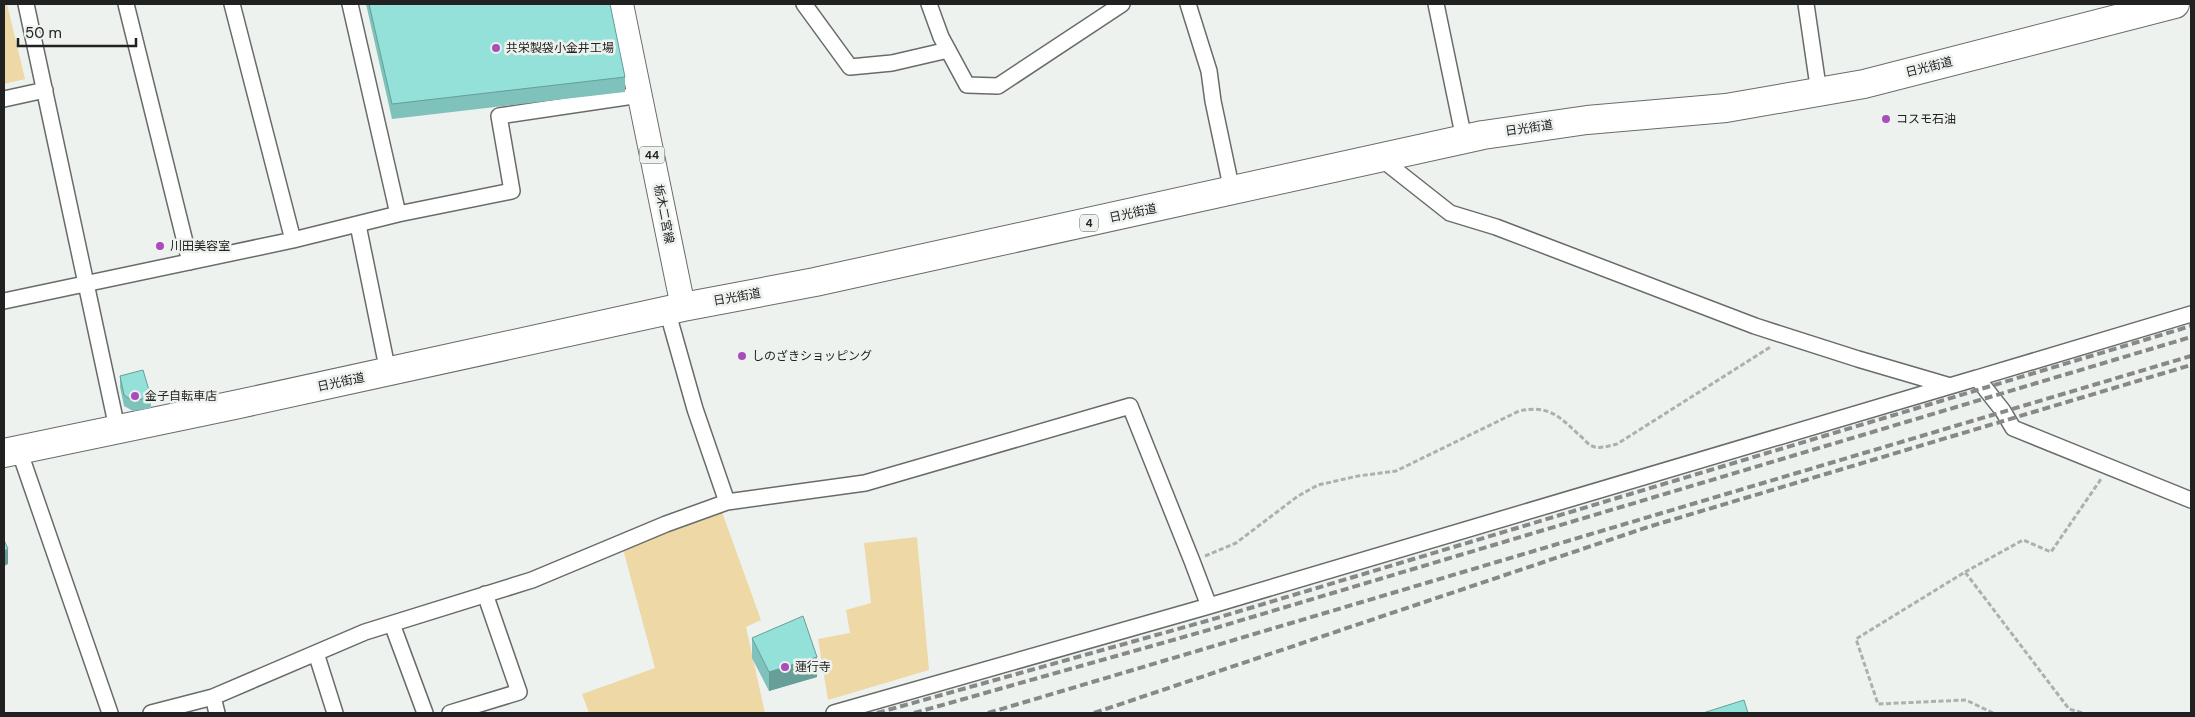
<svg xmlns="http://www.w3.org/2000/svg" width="2195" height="717" font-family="'DM Sans','Noto Sans JP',sans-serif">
  <rect width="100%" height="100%" fill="#eef2ef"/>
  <path fill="#edd8a6" d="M4,4H7L25,79L4,84Z
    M722,512L761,620L746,627L765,713H589L582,694L655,668L623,549L668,530Z
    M917,537L929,670L828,700L818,639L850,633L846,610L871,603L864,543Z"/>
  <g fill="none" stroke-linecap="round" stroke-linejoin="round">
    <defs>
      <path id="street" d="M26,4L117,428
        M126,4L190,262
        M232,4L293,240
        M804,4L850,67L892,63L948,50
        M929,4L941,37L967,85L998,86L1122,4
        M1188,4L1209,71L1213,101L1232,191
        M1436,4L1464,139
        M1806,4L1819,93
        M4,99L45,90
        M1379,157L1450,213L1496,227L1755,326L1858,359L1950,386L1977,378L2003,411L2013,428L2191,500
        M398,214L512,191L499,116L640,95
        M358,225L388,372
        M4,301L293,240L398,214L350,4
        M667,310L695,409L727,502
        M1977,378L2191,314
        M19,450L110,713
        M392,624L425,713
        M316,653L335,713
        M213,697L217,713
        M151,713L213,697L365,632L532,580L666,524L727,502L865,483L1130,406L1192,561L1209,606
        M450,713L519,692L485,594
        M834,713L1209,606L1950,386"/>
      <path id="primary" d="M621,4L683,307"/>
      <path id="highway" d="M4,453L239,404L683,307L815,282L1483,135L1587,120L1726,108L1864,84L2175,4"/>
    </defs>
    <use href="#street" stroke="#686c69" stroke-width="18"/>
    <use href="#primary" stroke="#686c69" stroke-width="26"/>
    <use href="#highway" stroke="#686c69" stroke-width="30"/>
    <path stroke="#adb0ae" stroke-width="3" stroke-dasharray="5 2.5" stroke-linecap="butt" d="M1205,556L1236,543L1298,496L1318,485L1358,476L1396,471L1519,411C1548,405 1558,415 1578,434C1582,437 1586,442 1590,445C1598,450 1608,446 1617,444L1772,346
      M1965,572L2023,540L2051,552L2101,479
      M1993,713L1966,700L1878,704L1856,639L1965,572L2069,709L2083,713"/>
    <use href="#street" stroke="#fff" stroke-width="15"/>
    <use href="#primary" stroke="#fff" stroke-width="24"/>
    <use href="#highway" stroke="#fff" stroke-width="28"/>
    <path stroke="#868987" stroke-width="4" stroke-dasharray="8 4" stroke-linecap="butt" d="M877,713L1210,620L2191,326
      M914,713L1212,629L2191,337
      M988,713L2191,356
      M1094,713L1648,527L2191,365"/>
  </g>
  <path fill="#7ec2bb" d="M366,4H610L625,77V92L392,119Z
    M120,376L151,397V408L133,411L124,406L120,387Z
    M752,638L817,677L769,691L752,658Z"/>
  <path fill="#679e98" d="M8,549V564L4,566V551Z
    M817,657V677L769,691V672Z"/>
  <path fill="#93e1d9" stroke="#679e98" d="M369,4H610L625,77L392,104Z
    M143,370L151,397L133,401L124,395L120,376Z
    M4,540L8,549L4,551Z
    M803,616L817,657L769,672L752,638Z
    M1744,700L1748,713H1703Z"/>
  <g fill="#a84db9" stroke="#eef2ef" stroke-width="2">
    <circle cx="496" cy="48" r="5"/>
    <circle cx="1886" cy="119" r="5"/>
    <circle cx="160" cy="246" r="5"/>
    <circle cx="742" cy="356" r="5"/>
    <circle cx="135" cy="396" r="5"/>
    <circle cx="785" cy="667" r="5"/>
  </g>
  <g text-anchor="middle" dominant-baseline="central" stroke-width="5" stroke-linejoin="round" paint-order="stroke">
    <g fill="#eef2ef" stroke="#5e605e" stroke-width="1">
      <rect x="639.5" y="146.5" width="25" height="17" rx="4"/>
      <rect x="1080" y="214.5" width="18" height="17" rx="4"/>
    </g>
    <g font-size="11" font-weight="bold" fill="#202120">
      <text x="652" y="155">44</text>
      <text x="1089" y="223">4</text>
    </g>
    <g font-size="12" fill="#202120" stroke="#eef2ef" text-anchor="start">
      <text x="506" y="48">共栄製袋小金井工場</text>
      <text x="1896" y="119">コスモ石油</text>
      <text x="170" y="246">川田美容室</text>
      <text x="752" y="356">しのざきショッピング</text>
      <text x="145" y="396">金子自転車店</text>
      <text x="795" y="667">蓮行寺</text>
    </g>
    <g font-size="12" fill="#202120" stroke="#eef2ef">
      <text transform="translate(1929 67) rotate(-14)">日光街道</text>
      <text transform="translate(1529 128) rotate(-8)">日光街道</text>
      <text transform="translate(1133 213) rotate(-12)">日光街道</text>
      <text transform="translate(664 214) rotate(79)">栃木二宮線</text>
      <text transform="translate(737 297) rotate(-10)">日光街道</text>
      <text transform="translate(341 382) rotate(-12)">日光街道</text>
    </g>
  </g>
  <rect width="2195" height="717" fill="none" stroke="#202120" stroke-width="10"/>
  <path d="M18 38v8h118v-8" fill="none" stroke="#202120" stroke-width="2.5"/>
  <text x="25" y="38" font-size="15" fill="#202120" stroke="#eef2ef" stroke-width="4" paint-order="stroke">50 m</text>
</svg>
